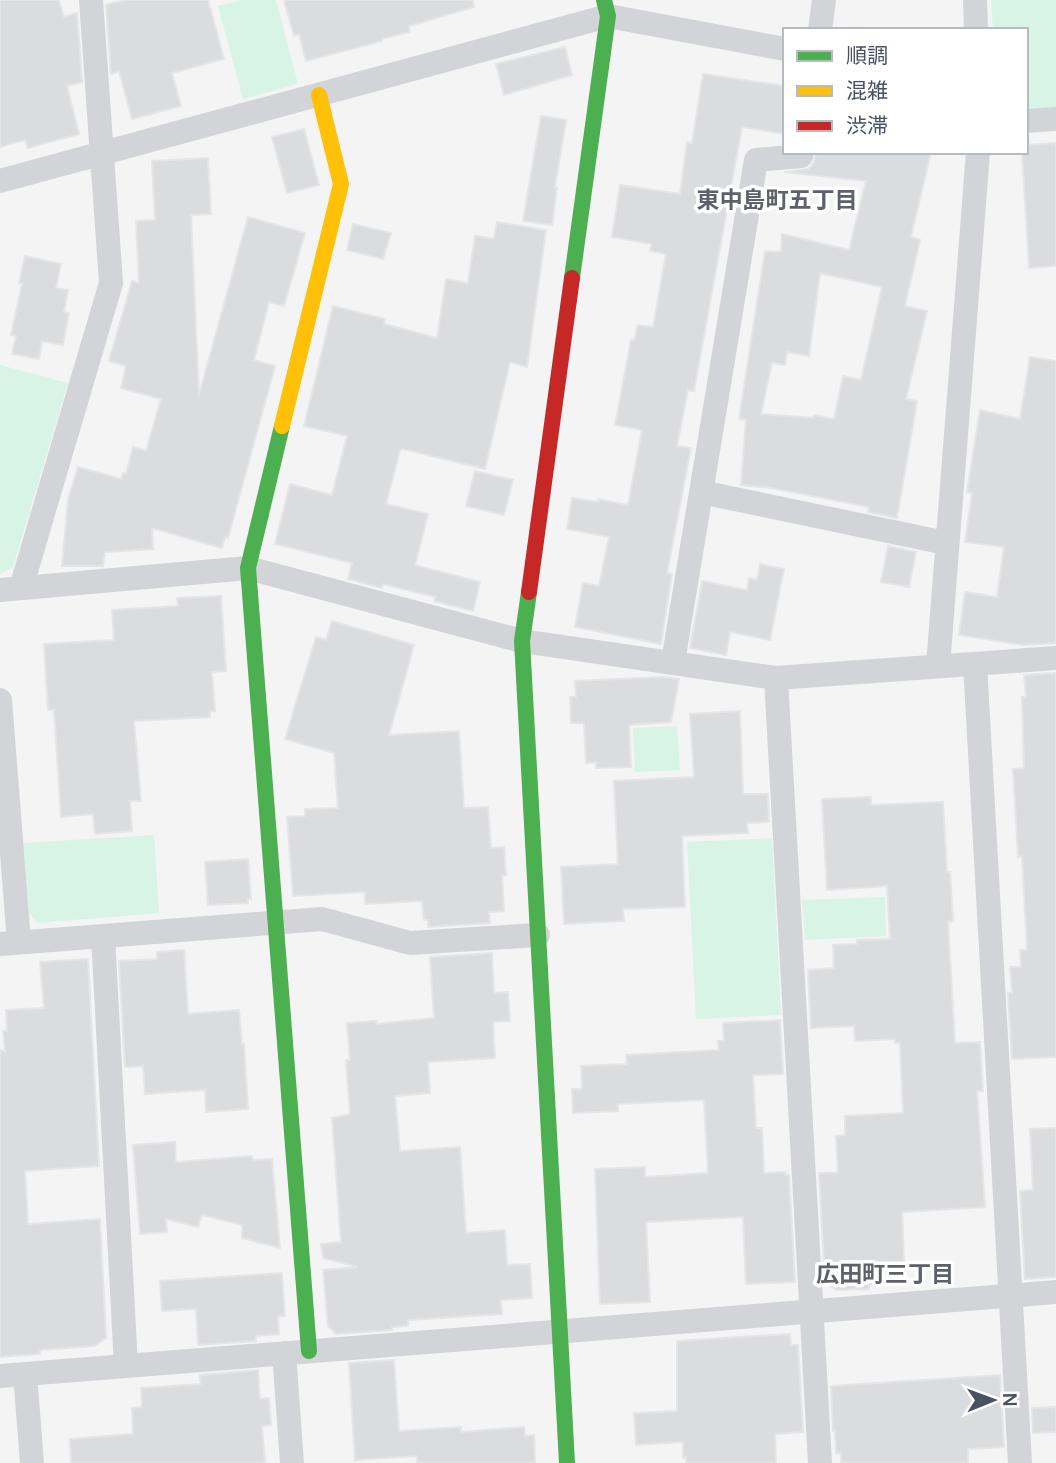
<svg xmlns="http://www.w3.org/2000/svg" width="1056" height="1463" font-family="Manrope,'Noto Sans JP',sans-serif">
  <rect width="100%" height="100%" fill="#f4f4f4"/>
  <path fill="#d7f4e7" d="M242,0H276L298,84L243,99L218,6Z
    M991,0H1056V109L1026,111V30H993Z
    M0,365L68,383L13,567L0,574Z
    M677,726L680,770L635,772L633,728Z
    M154,835L159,913L37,923L29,912L23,843Z
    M772,838L781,1015L696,1019L687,842Z
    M885,897L886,936L805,940L802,900Z"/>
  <path fill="#dbdcde" stroke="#e5e5e7" stroke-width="2" fill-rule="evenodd" d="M0,0H59L64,17L77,13L82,82L67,86L79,134L28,148L25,140L0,147Z
    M125,0H208L224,59L172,73L181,106L132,119L119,71L111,74L106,5Z
    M284,0H473L474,7L409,26L410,32L382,39V41L306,61L299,34L294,36Z
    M565,47L572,75L504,95L496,64Z
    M703,74L785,86V134L742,127L694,391L688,390L677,446L691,448L667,573L672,574L661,644L575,627L583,583L599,586L609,537L567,529L572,498L598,502V499L628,505L642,430L615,425L631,340H634L638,325L653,327L666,254L650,251L651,244L612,237L620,185L680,194L687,142L692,143Z
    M541,116L566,120L555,187L557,188L552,225L523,221Z
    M304,129L319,185L287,193L272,137Z
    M1056,143V266L1029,268L1022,152H1026V145Z
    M816,152H931L911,237L920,240L905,306L927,311L906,399L917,401L897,518L868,512L869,507L771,488L741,485L746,420L739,419L765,251L781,252L782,234L849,250L866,181L784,172L809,169L814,162ZM820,273L882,287L861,380L843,376L834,419L814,415L813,418L761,414L772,363L785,365L787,352L809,356Z
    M208,158L211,214L191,215L199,395L248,217L305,233L284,306L269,302L254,360L275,366L228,538L225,537L222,548L152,528L153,549L105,552L103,566H62L68,500L78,467L121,479L123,473L126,474L133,447L146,451L161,399L121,388L126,366L109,361L132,281L139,283L136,221L155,220L152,161Z
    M497,222L546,230L527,367L510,362L485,469L403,449L400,450L386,504L428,514L415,565L480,582L473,611L434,601L435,597L383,584L382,588L348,579L352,563L275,544L290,484L332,495L347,436L304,426L333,306L385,319L384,324L437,338L446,279L468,283L475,236L494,239Z
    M353,224L391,233L383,259L347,250Z
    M25,256L61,264L56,288L68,290L64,312L69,313L63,345L42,341L39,359L12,354L16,336L11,335L22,284L19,283Z
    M1030,357L1056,361V643L1023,645L959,635L965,592L997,597L1004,547L965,542L972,493L967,492L980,410L1020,419Z
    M475,471L513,480L504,515L466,506Z
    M888,546L916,552L909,587L881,582Z
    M760,564L784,569L770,640L730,632L726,655L690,648L702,581L747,590L749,578L757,580Z
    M221,596L226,671L212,672L215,711H210V717L134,721L141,801H130L132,831L95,834L93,814L61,817L54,710H48L44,644L114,640L112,610L178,606L177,598Z
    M332,621L414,645L389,735L459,731L464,808L488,807L491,848L504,847L506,875H502L504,911L489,912L490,923L428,927V920H424L422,901L365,904V892L293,896L287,817L305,816V809L338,808L334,753L285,739L316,637L326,640Z
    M1056,673V1057L1012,1059L1008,993H1012L1010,967H1021L1020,950H1027L1022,856L1018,857L1013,769L1024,768L1022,697H1026L1024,675Z
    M663,677L679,679L671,722L629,725L631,767L596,768V762L586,763L584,723H571L570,697H576L575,681Z
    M740,711L743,794H768L769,822L747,823L748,833L682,836L685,907L623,909L624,921L564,924L561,867L618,864L614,781L694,777L690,714Z
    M871,797V805L943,802L947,872H950L953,921L948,922L955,1043L980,1042L983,1091H977L985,1207L902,1212L905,1283L869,1285V1289L837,1290L825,1283L819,1173H838L836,1136L845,1135V1116L903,1113L900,1043H895V1039L855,1041L854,1026L811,1028L808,970L834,968L833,945L857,944V940L890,939L887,886L827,890L822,799Z
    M248,859L251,899H248V903L208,905L205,862Z
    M184,950L188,1014L239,1010L242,1044H244L248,1109L206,1112L205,1090L145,1094L143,1066L125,1067L119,961L157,959V952Z
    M492,953L494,993L508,992L510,1021L493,1022L495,1058L428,1062L430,1093L395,1096L400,1151L460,1147L466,1233L505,1230L507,1265L530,1264L532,1298L501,1300L502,1314L408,1320V1326L392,1327V1330L336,1334L328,1326L323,1270L358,1267L323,1258L321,1244L341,1242L332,1118L350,1114L346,1060H350L347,1023L376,1021V1024L434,1018L430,957Z
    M88,959L99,1166L25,1171L28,1224L100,1219L106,1338L95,1346L40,1350V1354L0,1357V1050L5,1051L3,1031H7L6,1010L44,1008L40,962Z
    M780,1020L783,1074L753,1075L756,1128H762L764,1173L785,1172V1175H789L795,1282L746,1284L743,1217L646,1222L650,1302L600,1304L595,1169L645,1167V1177L708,1173L704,1100L618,1104V1111L573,1113L572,1089H582L581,1066L627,1064L626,1055L719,1050L718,1041H724L723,1023Z
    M1056,1128V1277L1025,1279L1020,1191L1033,1190L1030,1129Z
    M175,1142L176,1162L252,1156L253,1160L272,1159L280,1248L242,1238V1225L202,1215L198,1227L166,1219L167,1232L140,1234L133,1145Z
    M282,1273L285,1316H278L279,1334L256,1336V1341L198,1345L196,1309L162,1311L160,1281Z
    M790,1334L791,1345H798L803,1432L775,1434L776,1463H686V1457H683V1442L636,1445L634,1413L677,1411V1341Z
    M394,1360L399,1431L461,1427V1432L524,1427L525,1436L534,1435L535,1463H417V1456L355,1460L349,1363Z
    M258,1370L260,1399L269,1398L271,1425L262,1426L265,1463H71L70,1439L133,1434L132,1408L142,1407L141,1388L201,1384L200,1375Z
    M1000,1375L1004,1447L968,1449V1463H841V1453H836L835,1431H833L831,1386Z
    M1056,1407V1432L1033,1433L1032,1408Z"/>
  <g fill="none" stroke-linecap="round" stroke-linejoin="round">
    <path stroke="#d2d4d7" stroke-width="24" d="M975,0L976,30
      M820,30L824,0
      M1026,121L1056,119
      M0,181L608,16L785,49
      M701,492L946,543
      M21,588L111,283L91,0
      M0,590L248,568L522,641L776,678L1056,658
      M673,662L756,160L801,156V152
      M975,664L1020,1463
      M938,666L978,152
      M776,678L820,1463
      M0,700L19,942
      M103,936L126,1366
      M0,944L322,919L410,943L538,935
      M284,1353L292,1463
      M25,1374L32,1463
      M0,1376L1056,1292"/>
    <path stroke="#4caf50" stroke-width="16" d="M572,278L608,16L604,0
      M282,426L248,568L309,1351
      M529,592L522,641L567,1463"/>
    <path stroke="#ffc107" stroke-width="16" d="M282,426L341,184L319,95"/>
    <path stroke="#c62828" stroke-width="16" d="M529,592L572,278"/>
  </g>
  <g text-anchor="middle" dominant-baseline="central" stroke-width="7" stroke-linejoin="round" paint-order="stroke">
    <g font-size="23" font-weight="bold" fill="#5e6169" stroke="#fff">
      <text x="777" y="199">東中島町五丁目</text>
      <text x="885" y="1273">広田町三丁目</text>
    </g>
  </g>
  <rect x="783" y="28" width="245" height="126" fill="#ffffff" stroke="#b6bac1" stroke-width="2"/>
  <rect x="797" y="51" width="35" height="10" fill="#4caf50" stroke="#b6bac1" stroke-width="2"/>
  <text x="846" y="63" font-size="21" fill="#485263">順調</text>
  <rect x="797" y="86" width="35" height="10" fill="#ffc107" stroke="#b6bac1" stroke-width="2"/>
  <text x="846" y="98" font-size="21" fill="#485263">混雑</text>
  <rect x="797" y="121" width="35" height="10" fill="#c62828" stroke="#b6bac1" stroke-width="2"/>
  <text x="846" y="133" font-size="21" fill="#485263">渋滞</text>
  <g transform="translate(993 1400) rotate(89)" stroke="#ffffff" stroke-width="5" paint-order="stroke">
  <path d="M0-5L12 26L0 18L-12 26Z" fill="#485263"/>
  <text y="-10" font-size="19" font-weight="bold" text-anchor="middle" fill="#485263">N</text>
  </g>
</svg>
